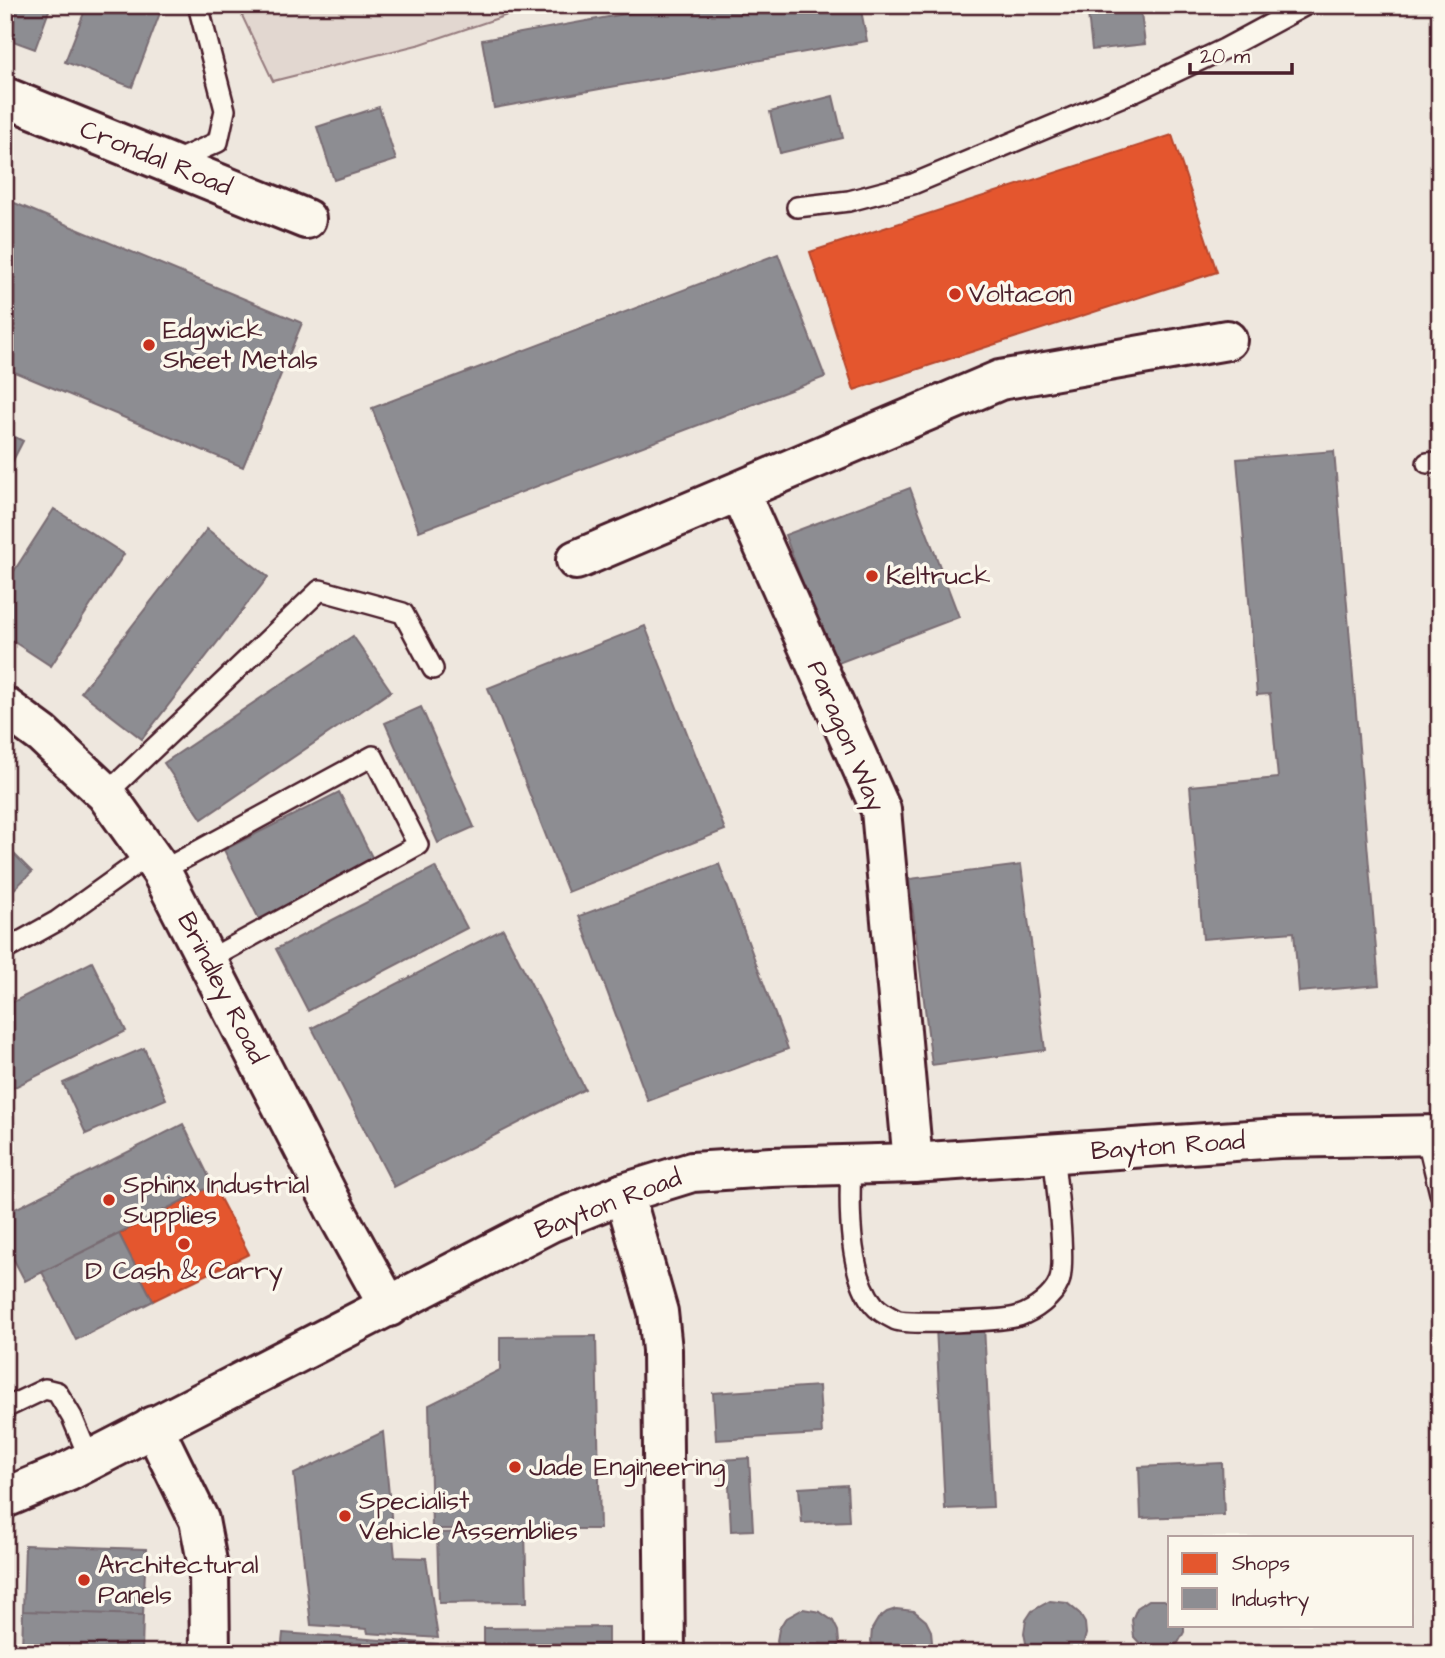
<svg xmlns="http://www.w3.org/2000/svg" width="1445" height="1658" font-family="'Architects Daughter',sans-serif">
  <rect width="100%" height="100%" fill="#fbf7ec"/>
  <filter id="ink" filterUnits="userSpaceOnUse"><feTurbulence type="fractalNoise" baseFrequency=".0143" numOctaves="2"/><feDisplacementMap in="SourceGraphic" scale="14" xChannelSelector="R" yChannelSelector="G"/><feConvolveMatrix kernelMatrix="1 2 1 2 8 2 1 2 1" color-interpolation-filters="sRGB"/></filter>
  <g filter="url(#ink)">
    <path fill="#eee7de" fill-rule="evenodd" d="M5,5H237L273,81L421,44L541,5H1440V1653H5ZM1170,1537H1412V1625H1170Z"/>
    <path fill="#e2d7d0" stroke="#967b7e" stroke-width="2" d="M237,5H537L421,44L273,81Z"/>
    <path fill="#e4572e" stroke="#b6462d" stroke-width="2" d="M1172,135L1217,272L854,390L810,252Z
      M213,1185L249,1254L153,1301L119,1234Z"/>
    <path fill="#8d8d92" stroke="#796c73" stroke-width="2" d="M5,5H51L35,49L5,38Z
      M87,5H163L132,87L65,62Z
      M674,5H860L867,41L494,108L482,40Z
      M1087,5H1140L1145,44L1092,50Z
      M833,96L843,138L780,153L770,112Z
      M379,107L396,160L334,180L317,127Z
      M5,199L302,323L243,467L5,368Z
      M778,254L825,377L419,531L372,408Z
      M5,432L23,441L5,476Z
      M1334,451L1379,985L1299,992L1294,932L1203,939L1190,786L1278,778L1270,694L1257,695L1237,459Z
      M910,488L959,617L833,665L785,535Z
      M54,509L124,554L51,666L5,636V585Z
      M207,529L268,577L142,739L81,692Z
      M645,626L725,830L568,892L488,688Z
      M353,636L391,691L202,819L164,763Z
      M421,707L474,827L438,843L385,723Z
      M339,792L374,861L259,919L224,850Z
      M5,845L32,872L5,898Z
      M719,864L788,1049L648,1101L579,916Z
      M1021,865L1045,1050L932,1065L909,879Z
      M435,867L467,928L308,1011L276,949Z
      M503,929L585,1089L394,1187L312,1028Z
      M92,962L126,1031L5,1092V1006Z
      M144,1048L166,1099L86,1134L63,1083Z
      M183,1124L213,1185L25,1281L5,1243V1214Z
      M119,1234L153,1301L76,1340L42,1272Z
      M984,1325L993,1507L945,1509L936,1327Z
      M596,1336L600,1529H432L429,1405L500,1370V1337Z
      M819,1386L822,1434L716,1440L713,1393Z
      M383,1432L395,1557L426,1558L438,1638L368,1633L367,1629L311,1625L294,1474Z
      M749,1458L753,1530L731,1531L729,1486H723L722,1460Z
      M1222,1463L1224,1515L1141,1518L1139,1467Z
      M847,1485L849,1521L802,1523L799,1488Z
      M525,1531L527,1602L439,1603L437,1533Z
      M25,1545L146,1549L143,1615L23,1611Z
      M1149,1600H1164L1170,1604V1625H1184V1632L1178,1643L1166,1651L1153,1652L1145,1649L1134,1637L1132,1620L1137,1608Z
      M1050,1601L1067,1603L1079,1613L1085,1623L1086,1634L1083,1645L1077,1653H1032L1026,1643L1024,1633L1026,1620L1032,1611Z
      M803,1609L820,1612L833,1621L838,1631L839,1642L836,1653H780L777,1641L779,1629L785,1619Z
      M896,1609L914,1611L926,1621L931,1631L932,1642L930,1653H874L871,1641L872,1629L878,1619L887,1612Z
      M23,1611L143,1615L142,1653H22Z
      M608,1627V1653H484V1628Z
      M283,1633L438,1644L437,1653H281Z"/>
    <g fill="none" stroke-linecap="round" stroke-linejoin="round">
      <defs>
        <path id="service" d="M171,163L218,142L225,110L198,5
          M797,207L849,201L913,184L1133,92L1224,49L1306,5
          M1427,463L1440,462
          M106,794L320,590L403,613L433,669
          M161,871L373,756L418,845L208,960
          M5,950L57,921L149,855
          M1426,1135L1440,1193
          M851,1165C849,1204 848,1274 874,1305C878,1310 890,1317 896,1320C908,1325 1006,1321 1019,1316C1034,1311 1053,1297 1059,1282C1067,1264 1056,1178 1053,1154
          M5,1408L45,1389L57,1392L72,1417L90,1460"/>
        <path id="minor" d="M5,97L306,219
          M576,560L739,491
          M5,707L43,735L106,794L161,871L338,1215L389,1307
          M913,1163L881,810L739,491L1000,380L1227,340
          M624,1193L658,1312L662,1350L665,1653
          M153,1426L199,1520L209,1572L210,1653"/>
        <path id="tertiary" d="M5,1498L67,1472L551,1222L624,1193L692,1172L771,1167L913,1163L1279,1138L1440,1135"/>
      </defs>
      <use href="#service" stroke="#4a1f2b" stroke-width="24"/>
      <use href="#minor" stroke="#4a1f2b" stroke-width="44"/>
      <use href="#tertiary" stroke="#4a1f2b" stroke-width="44"/>
      <use href="#service" stroke="#fbf7ec" stroke-width="19"/>
      <use href="#minor" stroke="#fbf7ec" stroke-width="38"/>
      <use href="#tertiary" stroke="#fbf7ec" stroke-width="38"/>
    </g>
  </g>
  <g fill="#c8321e" stroke="#fbf7ec" stroke-width="2.5">
    <circle cx="955" cy="294" r="7"/>
    <circle cx="149" cy="345" r="7"/>
    <circle cx="872" cy="576" r="7"/>
    <circle cx="109" cy="1200" r="7"/>
    <circle cx="184" cy="1244" r="7"/>
    <circle cx="515" cy="1467" r="7"/>
    <circle cx="345" cy="1516" r="7"/>
    <circle cx="84" cy="1580" r="7"/>
  </g>
  <g text-anchor="middle" dominant-baseline="central" stroke-width="7" stroke-linejoin="round" paint-order="stroke">
    <g font-size="26" fill="#4a1f2b" stroke="#fbf7ec">
      <text transform="translate(156 158) rotate(22)">Crondal Road</text>
      <text transform="translate(846 736) rotate(67)">Paragon Way</text>
      <text transform="translate(222 988) rotate(63)">Brindley Road</text>
      <text transform="translate(1168 1146) rotate(-4)">Bayton Road</text>
      <text transform="translate(608 1204) rotate(-21)">Bayton Road</text>
    </g>
    <g font-size="26" fill="#4a1f2b" stroke="#fbf7ec" text-anchor="start">
      <text x="969" y="294">Voltacon</text>
      <text x="163" y="330">Edgwick<tspan x="163" dy="30">Sheet Metals</tspan></text>
      <text x="886" y="576">Keltruck</text>
      <text x="123" y="1185">Sphinx Industrial<tspan x="123" dy="30">Supplies</tspan></text>
      <text x="184" y="1271" text-anchor="middle">D Cash &amp; Carry</text>
      <text x="529" y="1467">Jade Engineering</text>
      <text x="359" y="1501">Specialist<tspan x="359" dy="30">Vehicle Assemblies</tspan></text>
      <text x="98" y="1565">Architectural<tspan x="98" dy="30">Panels</tspan></text>
    </g>
  </g>
  <rect width="1445" height="1658" fill="none" stroke="#fbf7ec" stroke-width="28"/>
  <rect x="14" y="14" width="1417" height="1630" fill="none" stroke="#4a1f2b" stroke-width="2.5" filter="url(#ink)"/>
  <rect x="1168" y="1536" width="245" height="91" fill="#fbf7ec" stroke="#b4a19f" stroke-width="2"/>
  <rect x="1182" y="1553" width="35" height="21" fill="#e4572e" stroke="#b4a19f" stroke-width="2"/>
  <text x="1232" y="1570" font-size="21" fill="#4a1f2b">Shops</text>
  <rect x="1182" y="1588" width="35" height="21" fill="#8d8d92" stroke="#b4a19f" stroke-width="2"/>
  <text x="1232" y="1606" font-size="21" fill="#4a1f2b">Industry</text>
  <path d="M1190 63v10h102v-10" fill="none" stroke="#4a1f2b" stroke-width="3.5"/>
  <text x="1200" y="63" font-size="21" fill="#4a1f2b" stroke="#fbf7ec" stroke-width="5" paint-order="stroke">20 m</text>
</svg>
